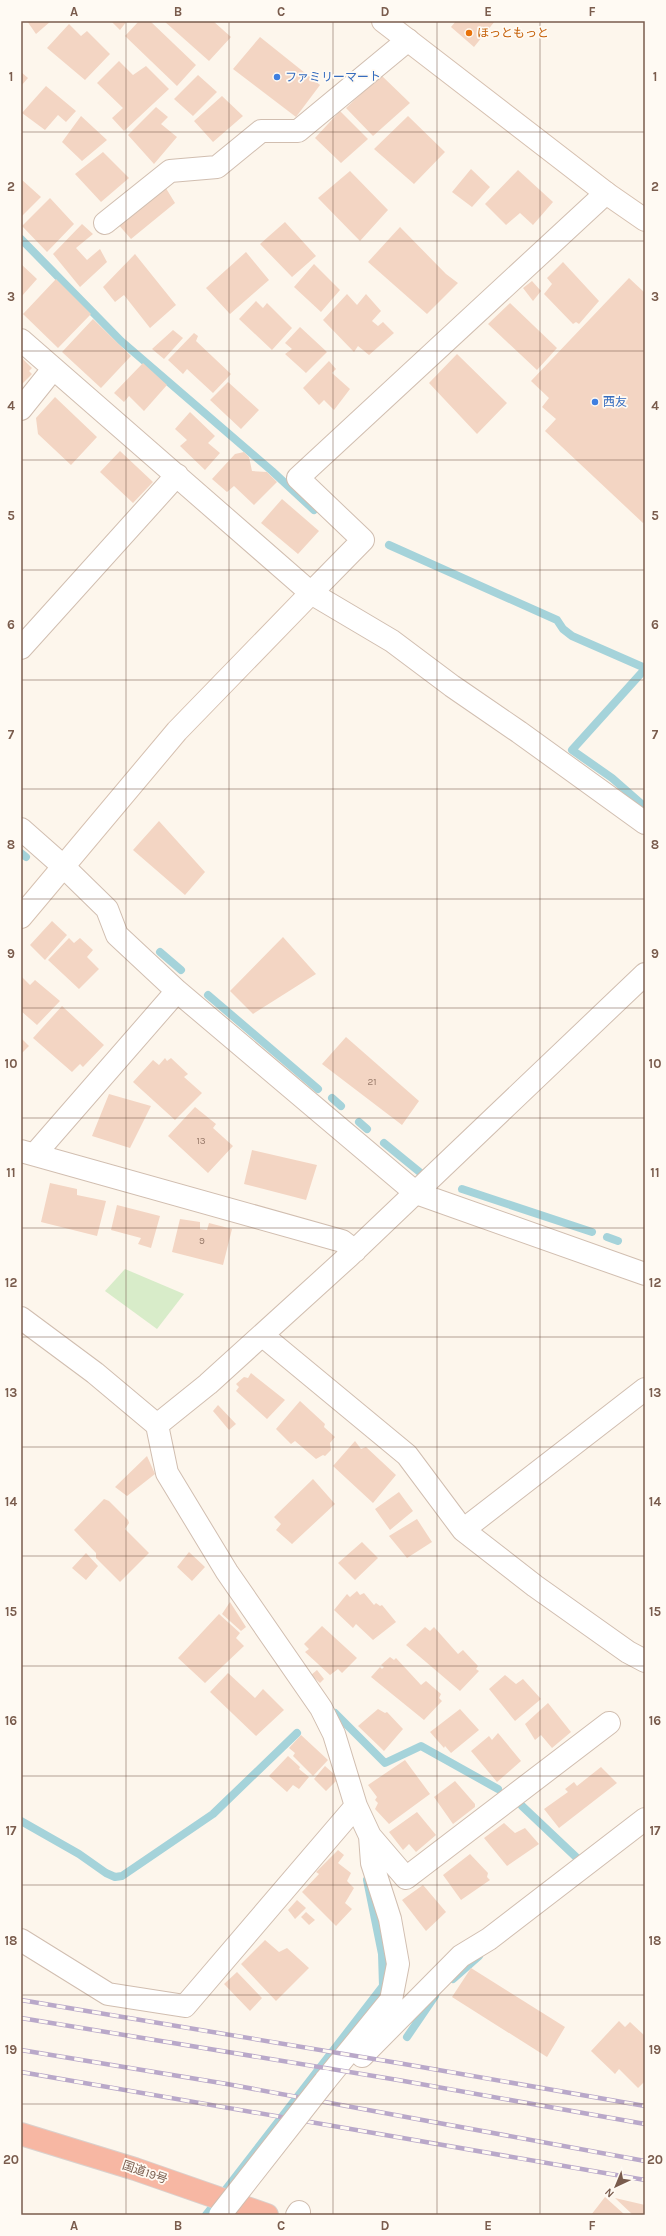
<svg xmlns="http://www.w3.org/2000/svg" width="666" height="2236" font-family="Karla,'Noto Sans JP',sans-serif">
  <rect width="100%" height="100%" fill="#fdf6ec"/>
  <path fill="#d8ecc9" d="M125,1269L184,1294L157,1329L105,1291Z"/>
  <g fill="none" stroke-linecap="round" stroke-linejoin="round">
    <path stroke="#a5d3da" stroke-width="8" d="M21,239L121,341L272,471L314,510
      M389,545L557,620L563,629L572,636L645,668
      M645,669L572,750L612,778L645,807
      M21,853L26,857
      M160,952L181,970
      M208,995L318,1089
      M332,1098L341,1106
      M359,1122L367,1129
      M384,1143L422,1174
      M462,1189L592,1232
      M607,1237L618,1241
      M335,1713L385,1763L421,1746L498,1789
      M522,1806L576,1857
      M21,1821L79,1854L106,1873L115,1877L122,1876L213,1814L297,1733
      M453,1979L479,1956
      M407,2037L435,1996
      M206,2215L383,1986L382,1954L367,1880"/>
  </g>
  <path fill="#f3d5c3" d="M27,21H51L36,34Z
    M111,21H127L120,30Z
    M139,21H150L196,65L177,86L125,36Z
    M164,21H213L231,37L209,61Z
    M456,21H495L474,47L451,27Z
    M69,24L81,36L87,31L110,54L85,80L47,48Z
    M260,37L320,85L296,117L233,69Z
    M119,61L133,75L146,66L169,89L124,131L112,118L123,108L97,83Z
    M21,72L28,78L21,86Z
    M198,75L217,92L193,116L174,99Z
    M381,75L410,103L373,136L346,108Z
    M46,86L76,111L66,122L58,115L45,130L22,113Z
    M222,96L243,116L213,142L194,121Z
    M156,107L168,117L161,124L177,137L154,164L128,135Z
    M340,111L368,139L341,163L315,138Z
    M81,116L107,140L82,161L62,142Z
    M408,116L445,152L414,184L374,149Z
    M103,152L129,178L101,202L75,174Z
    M471,169L490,187L472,207L452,192Z
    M518,170L553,202L533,225L520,213L506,225L485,204Z
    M350,171L388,210L360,241L318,198Z
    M21,179L41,197L21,217Z
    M164,185L175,203L131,239L117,223Z
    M50,198L74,224L47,252L22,226Z
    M285,222L316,256L292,277L260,244Z
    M82,224L93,234L76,248L87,260L100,249L107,262L80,287L53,254Z
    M400,227L446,274L458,283L427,314L368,262Z
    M246,252L269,280L230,314L206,288Z
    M135,254L176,305L150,328L124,295L115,302L103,287Z
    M563,262L599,301L579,324L576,322L573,324L544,294L552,284L547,278Z
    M21,264L37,279L21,297Z
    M314,264L340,290L321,312L294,287Z
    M629,278L645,293V521L643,523L545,431L556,419L542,407L549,398L531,381Z
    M56,279L91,314L58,348L23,314Z
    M532,281L541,291L533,301L523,288Z
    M347,294L357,305L366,294L381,311L372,321L378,326L383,322L394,333L369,355L358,346L354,352L323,320Z
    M256,301L263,308L267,303L292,328L272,350L239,319Z
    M510,303L557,348L537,370L488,324Z
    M93,319L131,356L101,388L62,352Z
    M300,327L327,352L306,373L285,354L292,349L285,343Z
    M173,330L183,338L164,359L152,349Z
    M194,333L198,336L196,341L231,374L213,393L187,369L183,374L168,360Z
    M457,354L507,403L477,434L429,383Z
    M21,357L32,368L29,371L32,374L21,385Z
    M329,361L336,369L332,373L350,389L334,410L324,400L319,405L303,388Z
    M143,363L167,385L144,411L129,396L124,402L114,393Z
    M228,382L259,410L241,429L210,400Z
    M55,397L97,437L71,465L38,434L36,418Z
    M190,412L215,436L208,443L220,453L205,470L180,446L187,440L175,429Z
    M120,451L153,482L133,503L100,472Z
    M244,452L249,457L252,471L267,472L277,482L254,505L234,486L227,492L212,479L235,454Z
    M282,499L319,531L298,554L261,523Z
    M159,821L205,872L185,895L133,850Z
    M52,921L67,935L45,960L30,945Z
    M283,937L316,974L253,1014L230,991Z
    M69,938L74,943L80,938L93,950L87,957L99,969L79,989L48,960Z
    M21,976L30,985L35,980L60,1001L37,1025L21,1011Z
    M62,1006L104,1045L83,1067L80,1064L72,1072L33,1038Z
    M346,1037L419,1101L402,1125L322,1064Z
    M21,1038L29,1046L21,1054Z
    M165,1058L167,1061L171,1058L188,1074L184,1077L202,1093L175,1120L133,1082L153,1060L159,1065Z
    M109,1094L151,1106L130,1148L92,1136Z
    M195,1107L216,1124L213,1128L233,1146L208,1173L168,1136Z
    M252,1150L317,1165L306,1200L244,1184Z
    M50,1183L77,1189V1195L106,1201L97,1236L41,1222Z
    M117,1205L160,1216L151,1248L138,1244L141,1238L111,1230Z
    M180,1219L200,1222V1229L207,1230L209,1223L232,1229L223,1265L172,1252Z
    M251,1373L285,1400L267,1419L236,1391L239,1387L236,1384L244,1377L248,1378Z
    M300,1401L325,1424L324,1427L335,1437L330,1443L331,1450L325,1456L323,1455L316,1459L295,1441L291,1444L276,1429Z
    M218,1405L236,1424L229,1430L213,1411Z
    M355,1441L361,1449L366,1447L396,1475L373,1503L333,1466Z
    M147,1456L155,1474L127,1496L115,1487Z
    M313,1479L335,1504L292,1544L276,1530L281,1524L274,1517Z
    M399,1492L413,1511L390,1530L375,1509Z
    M104,1499L109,1501L128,1520L129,1523L125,1529L149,1553L120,1582L96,1558V1553L74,1530Z
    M417,1519L432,1542L407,1558L389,1536Z
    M362,1542L378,1558L355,1580L338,1563Z
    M189,1552L205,1567L192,1581L177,1567Z
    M86,1553L98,1566L86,1580L72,1568Z
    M357,1591L360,1595L364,1593L374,1605L376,1603L380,1606L382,1605L396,1622L373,1640L356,1624L353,1628L334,1610L347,1594L350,1597Z
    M230,1602L246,1627L241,1631L222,1614Z
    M219,1614L240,1633L236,1638L244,1646L205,1683L178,1658Z
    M322,1626L357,1658L342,1673L338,1669L330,1675L305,1652L309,1649L304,1644Z
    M425,1627L430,1631L434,1627L458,1654L463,1650L478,1666L476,1669L479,1671L460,1691L406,1645Z
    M390,1657L394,1660L396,1658L421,1685L426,1681L441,1694L439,1698L442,1701L424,1720L371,1677L380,1667L382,1669L384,1667L381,1665Z
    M317,1670L324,1679L320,1683L311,1675Z
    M228,1673L255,1698L263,1689L284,1710L256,1736L210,1692Z
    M505,1675L516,1684L523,1679L541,1699L515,1721L489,1689Z
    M548,1703L571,1732L552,1748L541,1735L535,1740L525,1724Z
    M378,1709L385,1713L387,1712L403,1729L384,1751L358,1726Z
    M460,1709L479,1730L451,1753L445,1746L444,1748L430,1732Z
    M498,1733L521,1761L497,1782L471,1751L489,1736L492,1740Z
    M301,1735L328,1760L313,1776L293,1756L295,1753L289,1748Z
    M288,1756L300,1767L299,1769L309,1777L299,1789L293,1785L287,1792L269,1776Z
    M405,1760L430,1794L389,1824L375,1809L378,1803L375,1800L377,1797L368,1785Z
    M325,1766L334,1774L337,1780L326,1791L314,1779Z
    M601,1767L617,1783L559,1828L544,1809L568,1792L565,1789L574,1782L577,1786Z
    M455,1781L475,1804V1807L453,1824L434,1797Z
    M417,1812L436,1835L416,1852L409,1844L403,1850L389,1832Z
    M504,1823L515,1833L525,1828L539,1844L507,1866L484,1838Z
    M338,1850L344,1855L338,1863L351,1873L347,1881L354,1888L345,1903L352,1909L336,1926L302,1892L319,1874L316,1872Z
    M470,1854L488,1873L487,1877L490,1880L461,1900L443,1875Z
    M423,1885L446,1912L426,1931L402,1900Z
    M297,1900L306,1908L295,1919L288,1910Z
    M306,1912L315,1920L309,1925L301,1917Z
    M265,1940L279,1952L287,1948L309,1968L276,2001L241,1964Z
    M471,1968L565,2027L547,2057L452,1997Z
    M237,1972L262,1998L250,2011L224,1984Z
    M619,2021L625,2027L630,2022L645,2036V2081L638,2088L619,2069L615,2074L591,2051Z
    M605,2197L625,2215H591Z
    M615,2198L645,2205V2215H633Z"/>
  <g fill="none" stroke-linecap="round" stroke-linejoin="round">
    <defs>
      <path id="street" d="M105,223L170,171L217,167L261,131H298L408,40
        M21,340L311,593L392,641L452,686L519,732L645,823
        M21,409L53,369
        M311,593L363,540L298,478L606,193
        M21,648L177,475
        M21,829L64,867L107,909L117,935L177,991L416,1193L645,1274
        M21,1151L342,1241L355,1251
        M35,1154L177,991
        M21,1318L95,1373L157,1425L167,1473L227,1572L321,1708L334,1734L356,1806L370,1836L372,1863L390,1919L398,1964L391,2000L325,2081
        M262,1335L407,1455L463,1530L535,1586L628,1652L645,1661
        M157,1425L208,1384L349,1256L645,974
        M463,1530L645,1389
        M370,1836L406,1878L609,1723
        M21,1940L108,1994L185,2006L356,1806
        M362,2056L461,1956L489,1939L645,1819
        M297,2215L299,2212"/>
      <path id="secondary" d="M383,21L606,193L645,220
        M21,917L177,731L311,593"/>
      <path id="highway" d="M21,2134L135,2169L267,2215"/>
    </defs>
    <use href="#street" stroke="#d1beb0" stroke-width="24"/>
    <use href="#secondary" stroke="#d6c0b0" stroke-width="24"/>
    <use href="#highway" stroke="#dad1cd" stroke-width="24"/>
    <use href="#street" stroke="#fff" stroke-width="22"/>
    <use href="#secondary" stroke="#fff" stroke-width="22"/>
    <use href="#highway" stroke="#f7b7a3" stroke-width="22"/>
    <defs>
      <path id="rail" d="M21,2000L404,2064L645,2106
        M21,2018L398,2080L645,2124
        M21,2050L227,2084L645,2161
        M21,2072L645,2180"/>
    </defs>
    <use href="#rail" stroke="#b9a8c9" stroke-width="4.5"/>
    <use href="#rail" stroke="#fffaf3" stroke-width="3" stroke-dasharray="9" stroke-linecap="butt"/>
    <defs>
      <path id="street-bridge" d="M220,2215L325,2081"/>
    </defs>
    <use href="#street-bridge" stroke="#d1beb0" stroke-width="24" stroke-linecap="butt"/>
    <use href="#street-bridge" stroke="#fff" stroke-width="22"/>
  </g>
  <path fill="none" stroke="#7a5c4d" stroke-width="1" stroke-opacity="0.55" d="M126,21V2215M229,21V2215M333,21V2215M437,21V2215M540,21V2215M21,132H645M21,241H645M21,351H645M21,460H645M21,570H645M21,680H645M21,789H645M21,899H645M21,1008H645M21,1118H645M21,1228H645M21,1337H645M21,1447H645M21,1556H645M21,1666H645M21,1776H645M21,1885H645M21,1995H645M21,2104H645"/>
  <circle fill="#e8710a" stroke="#fffaf3" stroke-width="1.5" cx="469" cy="33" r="4"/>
  <g fill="#3f7fe0" stroke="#fffaf3" stroke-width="1.5">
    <circle cx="277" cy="77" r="4"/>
    <circle cx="595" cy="402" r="4"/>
  </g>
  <g text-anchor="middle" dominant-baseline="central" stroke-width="3.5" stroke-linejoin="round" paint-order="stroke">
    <g font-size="10" fill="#987a6a">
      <text x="372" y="1082">21</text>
      <text x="201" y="1141">13</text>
      <text x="202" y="1241">9</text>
    </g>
    <g font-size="12" fill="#c56008" stroke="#fffaf3" text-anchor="start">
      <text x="477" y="33">ほっともっと</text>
    </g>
    <g font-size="12" fill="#366cbe" stroke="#fffaf3" text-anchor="start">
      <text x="285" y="77">ファミリーマート</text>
      <text x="603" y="402">西友</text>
    </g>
    <g font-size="12" fill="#7a5c4d" stroke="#fffaf3">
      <text transform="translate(145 2172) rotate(19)">国道19号</text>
    </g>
  </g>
  <rect width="666" height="2236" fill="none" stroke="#fffaf3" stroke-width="44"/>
  <g transform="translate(616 2186) rotate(224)" stroke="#fffaf3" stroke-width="3" paint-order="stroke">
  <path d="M0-3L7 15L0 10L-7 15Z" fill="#7a5c4d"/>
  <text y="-6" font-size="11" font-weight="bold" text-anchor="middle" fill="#7a5c4d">N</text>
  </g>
  <rect x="22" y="22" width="622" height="2192" fill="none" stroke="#7a5c4d" stroke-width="1.5"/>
  <g font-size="13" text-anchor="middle" font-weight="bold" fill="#7a5c4d">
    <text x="74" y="16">A</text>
    <text x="178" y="16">B</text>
    <text x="281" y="16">C</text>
    <text x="385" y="16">D</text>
    <text x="488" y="16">E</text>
    <text x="592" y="16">F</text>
    <text x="11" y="81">1</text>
    <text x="655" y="81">1</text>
    <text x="11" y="191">2</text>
    <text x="655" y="191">2</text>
    <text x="11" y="301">3</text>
    <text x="655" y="301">3</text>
    <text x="11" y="410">4</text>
    <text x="655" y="410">4</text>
    <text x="11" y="520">5</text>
    <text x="655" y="520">5</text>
    <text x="11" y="629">6</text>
    <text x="655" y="629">6</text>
    <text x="11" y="739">7</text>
    <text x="655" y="739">7</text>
    <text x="11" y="849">8</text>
    <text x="655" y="849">8</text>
    <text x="11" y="958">9</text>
    <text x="655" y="958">9</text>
    <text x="11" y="1068">10</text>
    <text x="655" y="1068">10</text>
    <text x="11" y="1177">11</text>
    <text x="655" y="1177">11</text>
    <text x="11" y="1287">12</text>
    <text x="655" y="1287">12</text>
    <text x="11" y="1397">13</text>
    <text x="655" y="1397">13</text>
    <text x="11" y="1506">14</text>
    <text x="655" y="1506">14</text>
    <text x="11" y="1616">15</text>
    <text x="655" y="1616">15</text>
    <text x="11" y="1725">16</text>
    <text x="655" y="1725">16</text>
    <text x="11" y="1835">17</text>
    <text x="655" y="1835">17</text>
    <text x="11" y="1945">18</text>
    <text x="655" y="1945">18</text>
    <text x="11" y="2054">19</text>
    <text x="655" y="2054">19</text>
    <text x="11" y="2164">20</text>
    <text x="655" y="2164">20</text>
    <text x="74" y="2230">A</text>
    <text x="178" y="2230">B</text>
    <text x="281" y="2230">C</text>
    <text x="385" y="2230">D</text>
    <text x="488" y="2230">E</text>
    <text x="592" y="2230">F</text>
  </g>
</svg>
